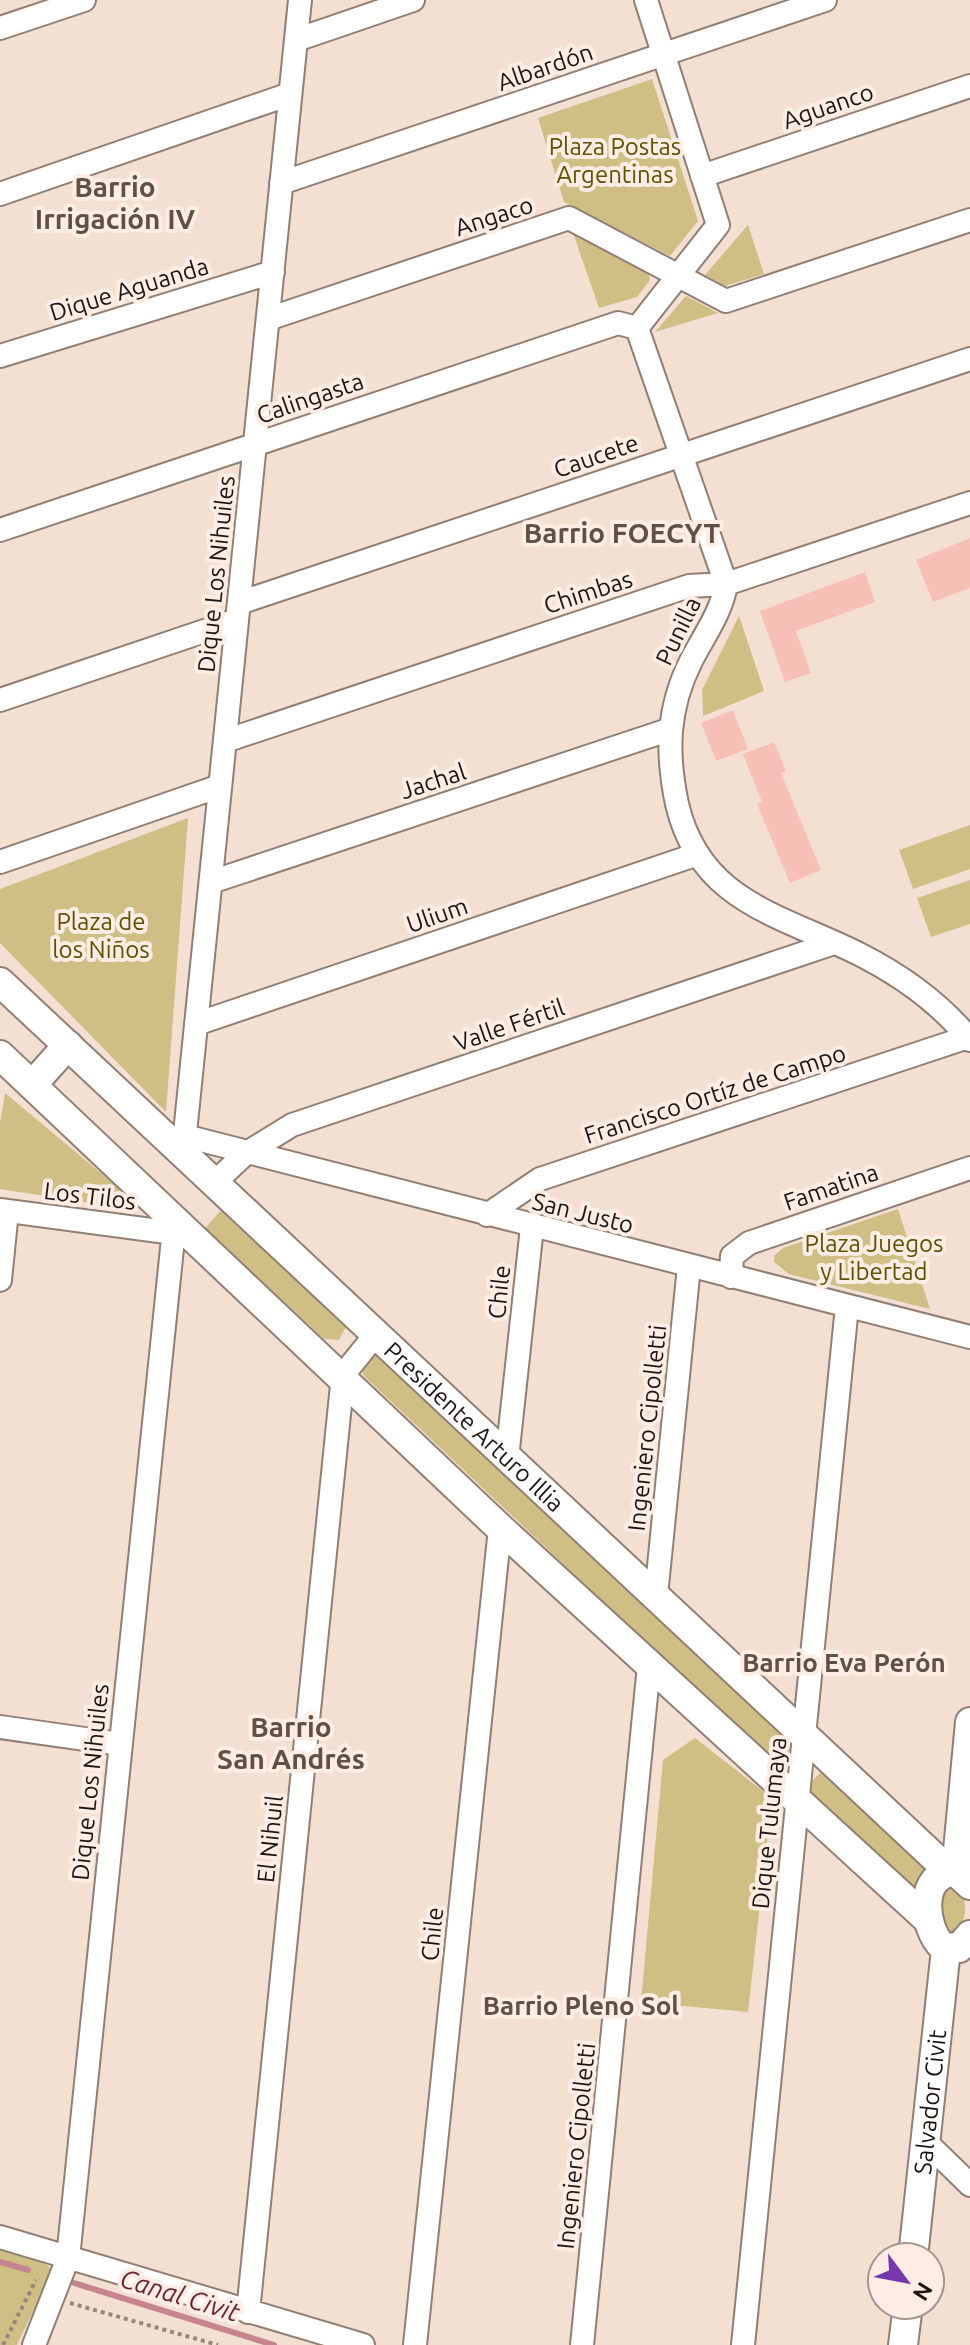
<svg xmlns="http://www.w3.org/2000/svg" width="970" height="2345" font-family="Ubuntu,sans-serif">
  <rect width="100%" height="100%" fill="#f4dfd3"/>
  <path fill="#cfbf85" d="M652,79L698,221L670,256L564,202L538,118Z
    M748,225L764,274L725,286L705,275Z
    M573,233L648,272L650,280L637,297L599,308Z
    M686,296L718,313L655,332Z
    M739,616L764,691L703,716L702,690Z
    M188,818L166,1112L0,943V889Z
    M970,825V869L913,889L899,850Z
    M970,880V924L931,937L917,898Z
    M5,1093L120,1189L116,1207L0,1189V1123Z
    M226,1205L348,1323L339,1340L324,1339L205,1228Z
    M898,1209L930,1309L789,1274L774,1262V1256L783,1248Z
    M371,1355L381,1356L786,1736L790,1747L785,1764H775L364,1376L361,1368Z
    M695,1738L763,1791L771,1806L748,2012L641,2002L663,1760Z
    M823,1770L928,1866L913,1893L810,1794V1783Z
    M950,1883L962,1890C968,1911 966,1923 950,1938C933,1915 935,1908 950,1883Z
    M0,2249L41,2261L53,2270L17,2345H0Z"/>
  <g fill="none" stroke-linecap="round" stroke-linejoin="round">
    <path stroke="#c5848e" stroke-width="6" d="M0,2262L28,2270
      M74,2283L274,2345"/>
  </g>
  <path fill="#f7c0b6" d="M970,538V588L933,602L916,560Z
    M865,572L875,602L796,631L811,673L785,682L760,611Z
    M733,710L748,749L716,761L701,723Z
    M774,742L786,771L781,773L821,870L790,883L757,804L762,802L743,754Z"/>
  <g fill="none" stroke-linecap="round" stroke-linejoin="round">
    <defs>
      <path id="minor" d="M646,0L718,225L637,328L726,584C722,612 703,637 691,661C680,683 673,707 671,731C669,756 672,780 677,804C700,903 782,915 861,955C902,976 941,1004 970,1040
        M0,28L84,0
        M296,40L413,0
        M702,176L970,86
        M281,183L825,0
        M0,194L290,94
        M268,319L569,218L726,301L970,220
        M0,356L273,272
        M0,530L618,323L637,328
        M239,603L970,359
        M0,700L237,620
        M225,741L689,586L726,584L970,503
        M0,862L220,786
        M211,882L671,729
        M196,1024L695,855
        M185,1136L970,1337
        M183,1153L300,0
        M214,1183L245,1154L292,1125L834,943
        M0,1210L174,1233
        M487,1215L540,1179L968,1037
        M731,1277L732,1256L749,1243L970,1168
        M0,1280L7,1211
        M507,1458L532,1227
        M656,1596L689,1266
        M0,1727L120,1744
        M926,2142L970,2185
        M0,2237L363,2345
        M248,2312L343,1375L376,1334
        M34,2345L68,2258L175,1219
        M415,2345L500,1528
        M582,2345L649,1665
        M743,2345L847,1306"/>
      <g id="tertiary">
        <path id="s1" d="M0,982L950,1872"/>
        <path d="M0,1055L500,1528L927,1919"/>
        <path d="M32,1085L68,1045"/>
        <path d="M956,1872L970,1722"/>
        <path d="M970,1885L956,1872C918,1871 922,1928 943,1947L959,1948L970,1935"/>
        <path id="s2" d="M913,2257L946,1949"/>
        <path d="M903,2345L908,2305"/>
      </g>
    </defs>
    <use href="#minor" stroke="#927f74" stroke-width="26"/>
    <use href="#tertiary" stroke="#927f74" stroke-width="32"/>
    <path stroke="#96877e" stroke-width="4" stroke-dasharray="4 4" stroke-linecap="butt" d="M70,2303L218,2345
      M3,2345L36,2280"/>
    <use href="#minor" stroke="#fff" stroke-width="22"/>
    <use href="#tertiary" stroke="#fff" stroke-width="28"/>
  </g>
  <g text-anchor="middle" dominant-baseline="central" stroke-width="8" stroke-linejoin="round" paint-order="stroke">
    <g font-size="24" fill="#1c1511" stroke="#feede4">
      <text transform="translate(545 67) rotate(-19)">Albardón</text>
      <text transform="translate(828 106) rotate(-19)">Aguanco</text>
      <text transform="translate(494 216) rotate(-18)">Angaco</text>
      <text transform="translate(129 289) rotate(-17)">Dique Aguanda</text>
      <text transform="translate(310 398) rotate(-19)">Calingasta</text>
      <text transform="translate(596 456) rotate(-19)">Caucete</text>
      <text transform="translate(216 574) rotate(-84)">Dique Los Nihuiles</text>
      <text transform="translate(588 592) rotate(-18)">Chimbas</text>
      <text transform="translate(678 631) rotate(-64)">Punilla</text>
      <text transform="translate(433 781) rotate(-18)">Jachal</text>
      <text transform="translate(437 915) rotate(-19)">Ulium</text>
      <text transform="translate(509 1025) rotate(-19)">Valle Fértil</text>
      <text transform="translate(715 1094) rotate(-18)">Francisco Ortíz de Campo</text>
      <text transform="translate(831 1187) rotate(-19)">Famatina</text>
      <text transform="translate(90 1196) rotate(7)">Los Tilos</text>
      <text transform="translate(583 1213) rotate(14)">San Justo</text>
      <text transform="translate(499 1292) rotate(-84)">Chile</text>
      <text stroke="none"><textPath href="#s1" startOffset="650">Presidente Arturo Illia</textPath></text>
      <text transform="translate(647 1428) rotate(-84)">Ingeniero Cipolletti</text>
      <text transform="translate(90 1782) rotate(-84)">Dique Los Nihuiles</text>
      <text transform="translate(769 1823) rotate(-84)">Dique Tulumaya</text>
      <text transform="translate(270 1839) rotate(-84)">El Nihuil</text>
      <text transform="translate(432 1934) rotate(-84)">Chile</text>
      <text stroke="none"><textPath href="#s2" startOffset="156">Salvador Civit</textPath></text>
      <text transform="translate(576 2146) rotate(-84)">Ingeniero Cipolletti</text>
    </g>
    <g font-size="24" fill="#635102" stroke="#feede4">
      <text x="615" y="146">Plaza Postas<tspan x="615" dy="28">Argentinas</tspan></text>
      <text x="101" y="921">Plaza de<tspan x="101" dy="28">los Niños</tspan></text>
      <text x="874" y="1243">Plaza Juegos<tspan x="874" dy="28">y Libertad</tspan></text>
    </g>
    <g font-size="26" font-weight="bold" fill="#615046" stroke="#feede4">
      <text x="844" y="1662">Barrio Eva Perón</text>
      <text x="581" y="2005">Barrio Pleno Sol</text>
    </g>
    <g font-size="26" font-style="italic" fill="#702135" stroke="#feede4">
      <text transform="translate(180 2295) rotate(17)">Canal Civit</text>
    </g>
    <g font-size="28" font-weight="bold" fill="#615046" stroke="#feede4">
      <text x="115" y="186">Barrio<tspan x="115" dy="32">Irrigación IV</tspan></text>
      <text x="622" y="532">Barrio FOECYT</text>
      <text x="291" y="1726">Barrio<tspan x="291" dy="32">San Andrés</tspan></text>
    </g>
  </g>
  <g transform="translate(906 2281) rotate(122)"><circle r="38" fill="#feede4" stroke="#a49790" stroke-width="2"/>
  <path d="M0-6L14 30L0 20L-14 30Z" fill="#7738ad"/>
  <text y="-12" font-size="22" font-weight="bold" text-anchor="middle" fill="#1c1511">N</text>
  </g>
</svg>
